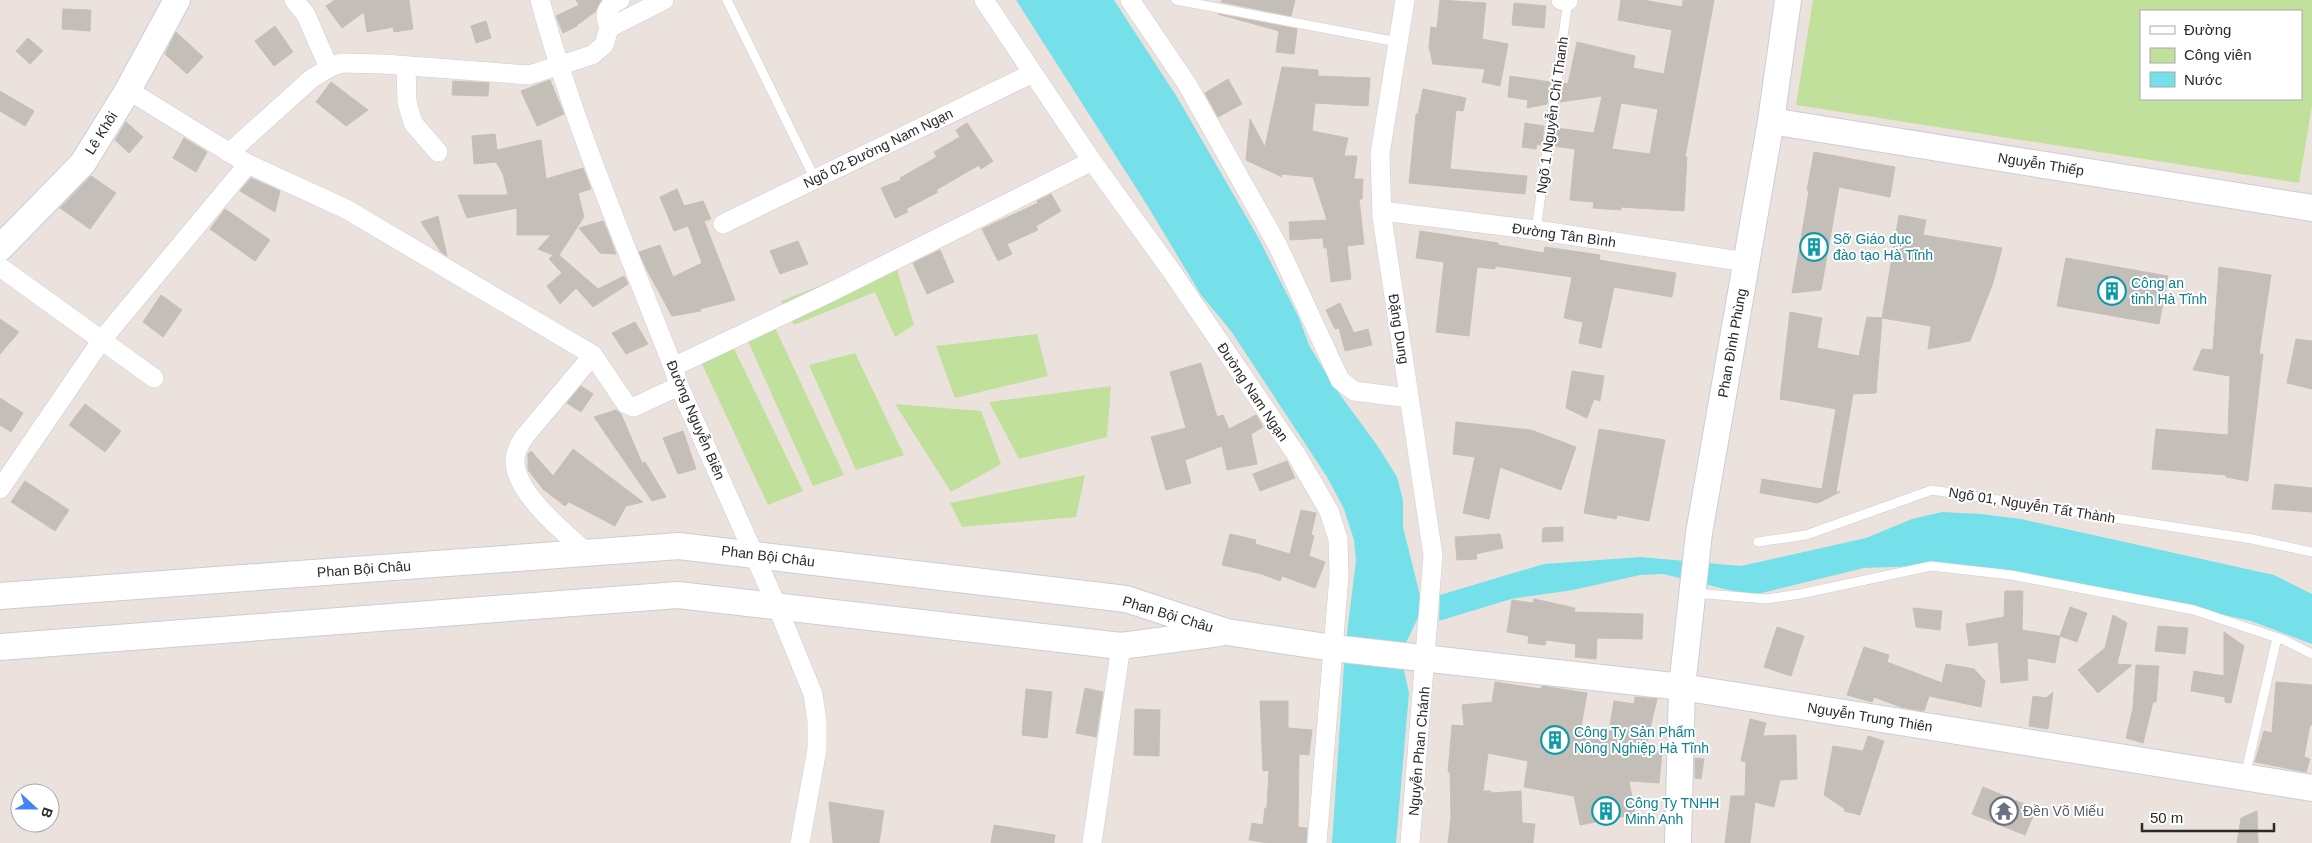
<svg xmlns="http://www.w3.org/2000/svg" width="2312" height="843" font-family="Arial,sans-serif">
  <rect width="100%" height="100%" fill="#ece2dd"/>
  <path fill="#c0e09c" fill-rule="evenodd" d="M1813,0H2312V106L2299,183L1796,105ZM2141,11H2301V99H2141Z
    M893,257L914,325L895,337L875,292L794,325L781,301Z
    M770,317L844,475L813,486L741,326Z
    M726,332L803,491L768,505L694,347Z
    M1037,334L1048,376L955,398L936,346Z
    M855,353L904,455L856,470L809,365Z
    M1111,386L1107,437L1019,459L989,402Z
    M895,404L981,411L1001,464L951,492Z
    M1085,475L1076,517L962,527L950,503Z"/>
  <path fill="#75e0e9" d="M1016,0H1114L1177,97L1258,237L1299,318L1309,345L1333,385L1379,448L1397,477L1403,500V527L1423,607L1405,645L1402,661L1409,693L1396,843H1332L1345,650L1356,560L1354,540L1344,509L1327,477L1231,331L1201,295L1147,205Z
    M1942,512L1981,514L2021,519L2274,575L2312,594V644L2251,621L2126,593L1948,565L1864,568L1757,594L1733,591L1663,574L1640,575L1573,590L1511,599L1439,621L1440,595L1544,564L1640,557L1741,566L1866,538L1912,519Z"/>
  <path fill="#c4beb8" stroke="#c7beb7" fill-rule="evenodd" d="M335,0H409L413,29L394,32L393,27L367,32L364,12L342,28L326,6Z
    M576,0H601L595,12L577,25V26L563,33L556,16L579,5Z
    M1222,0H1295L1291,16L1221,2Z
    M1440,0L1486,3L1482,39L1508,44L1500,86L1482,82L1485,69L1433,64L1429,47L1431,27L1437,28Z
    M1621,0H1643L1682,7L1683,0H1714L1685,157H1687L1684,211L1621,207V210L1593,208L1594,202L1570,200L1575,149L1554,146L1557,128L1594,133L1602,96L1560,102L1563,83L1568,84L1577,42L1635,56L1633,68L1664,74L1672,30L1618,20ZM1621,103L1658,109L1650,154L1612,149Z
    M1514,3L1546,6L1544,28L1512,25Z
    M63,9L91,10L90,31L62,29Z
    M1218,14L1297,29L1294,54L1276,52L1279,31Z
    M486,21L491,38L476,43L471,26Z
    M275,26L293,52L274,66L255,41Z
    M176,32L203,57L187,74L165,54Z
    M28,38L43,51L30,64L16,51Z
    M1282,67L1318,70V76L1370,78L1368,106L1315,103L1312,131L1348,138L1344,156H1357L1354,179H1363L1362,199H1359L1364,244L1347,246L1351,279L1331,282L1327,248H1324L1323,238L1290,240L1289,222L1327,220L1313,177L1280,174L1282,177L1246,160L1250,119L1265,147Z
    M1510,76L1550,82L1547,104L1527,108L1528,100L1508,97Z
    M1228,79L1242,104L1218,117L1205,93Z
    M550,80L564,114L537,126L521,91Z
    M453,81L489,83L488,96L452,95Z
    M331,82L368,110L346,126L316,102Z
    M1423,89L1466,98L1463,111L1456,110L1450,169L1527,176L1525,194L1409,183L1416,114H1418Z
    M0,91L34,111L25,126L0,111Z
    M126,122L143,137L129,153L115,140Z
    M967,123L993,161L981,169L979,165L936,190L938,192L906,209L908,212L895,218L881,188L901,180L900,178L937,157L934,152L960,137L956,130Z
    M1525,123L1544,126L1542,145L1537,144L1536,149L1522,147Z
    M495,134L497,150L541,140L546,179L583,168L591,189L578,193L584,217L559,255L598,289L624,276L628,284L593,307L576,288L560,304L547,286L562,273L549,259L553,255L538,249L551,235H517V208L467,218L458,195H508L503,174L496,162L474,164L472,136Z
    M184,138L207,152L196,172L173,158Z
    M1814,152L1895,167L1890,197L1839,187L1821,290L1792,293L1809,191L1807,190Z
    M91,176L116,193L90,229L60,208Z
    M251,178L280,191L275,212L240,191Z
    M677,189L684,206L703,201L711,219L704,221L735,300L700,309L701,311L672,316L647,270L639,252L660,245L673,277L702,263L688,226L674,231L660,197Z
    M1051,194L1061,211L1036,226L1038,230L1007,244L1012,254L998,261L982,229L1038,203L1037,201Z
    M225,209L270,240L255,261L210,229Z
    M1899,215L1926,220L1923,235L2002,248L1993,283L1970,341L1928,349L1931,326L1882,318Z
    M438,216L447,256L441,252L421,222Z
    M603,221L609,235L616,254L600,253L579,228Z
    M1420,231L1498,243V245L1544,253L1545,247L1600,255L1599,260L1676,273L1672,297L1614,287L1601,348L1579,343L1583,322L1564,318L1572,277L1495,266V269L1477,267L1469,336L1436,332L1444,262L1416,258Z
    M798,241L808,264L780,274L770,251Z
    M940,250L954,282L927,294L913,263Z
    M2066,258L2168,276L2159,324L2057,306Z
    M2219,267L2271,275L2259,354H2263L2248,481L2226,477V475L2152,469L2156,429L2228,435L2230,376L2193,370L2202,349L2213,350Z
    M161,295L182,310L163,337L143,322Z
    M1340,303L1354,333L1368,329L1372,345L1345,351L1339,328L1335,329L1326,310Z
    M1790,312L1822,318L1817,348L1859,356L1867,317L1882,318L1876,393L1853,394L1836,492H1840L1818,503L1760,493L1762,479L1822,489L1836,409L1780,399Z
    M0,319L19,332L0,354Z
    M635,322L648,344L626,354L612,333Z
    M2296,339L2312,341V389L2287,383Z
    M1201,363L1217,417L1223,415L1229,429L1256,415L1258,418L1263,427L1251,434L1257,464L1227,470L1222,446L1185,460L1191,483L1166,490L1151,437L1186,428L1170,372Z
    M1572,371L1604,376L1600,401L1594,399L1587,418L1566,408Z
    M581,386L593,394L581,412L567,403Z
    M0,398L23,413L11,432L0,425Z
    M85,404L121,431L105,452L69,425Z
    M616,410L621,414L642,463L645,462L666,497L652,501L594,417Z
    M1456,422L1531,430L1576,447L1561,490L1500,467L1489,519L1463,513L1475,457L1453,454Z
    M1599,429L1665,440L1649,521L1617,515L1616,519L1584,513Z
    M683,431L696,469L678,474L663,438Z
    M573,449L643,502L626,506L615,526L569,502L565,506L543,489L528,470V454L531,451L553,476Z
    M1287,461L1295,478L1260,491L1253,474Z
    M25,481L69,510L55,531L11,502Z
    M2275,484L2312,488V512L2272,509Z
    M1301,510L1316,513L1311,535L1314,536L1309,556L1325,562L1315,588L1282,576L1280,581L1262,574L1222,565L1230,534L1256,540L1255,544L1290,554Z
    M1563,527V541L1542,542L1543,528Z
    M1500,534L1503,548L1476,554L1477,559L1457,560L1455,537Z
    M2005,591H2023L2022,630L2060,636L2055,663L2027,658L2028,680L2001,683L1998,642L1969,646L1966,624L2004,617Z
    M1534,599L1575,608L1574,612L1643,614L1642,639L1597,638L1596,659L1575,657L1576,644L1546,640L1545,645L1528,643L1529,636L1507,632L1512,600L1533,603Z
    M2070,607L2087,613L2077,642L2060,636Z
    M1913,608L1942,611L1940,630L1916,627Z
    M2113,615L2127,623L2117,664L2132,665L2098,693L2078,670L2105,648Z
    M2158,626L2188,628L2185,654L2155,651Z
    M1777,627L1804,636L1791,676L1764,667Z
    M2224,632L2244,646L2231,703L2225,702V697L2191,691L2194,671L2224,676Z
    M1864,647L1889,655L1887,662L1942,683L1946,664L1974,669L1985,681L1981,707L1929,696L1924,711L1901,707L1874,697L1872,702L1847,695Z
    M2136,665L2159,666L2156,702H2153L2143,743L2126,738L2133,708Z
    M1495,682L1541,689L1542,686L1587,693L1581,727L1609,732L1614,701L1634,704L1635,697L1657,699L1645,750L1662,752L1659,783L1629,781L1635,814L1580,825L1574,796L1524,787L1528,761L1488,753L1483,791H1491V793L1521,791L1522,823L1535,824L1533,843H1448L1451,817L1450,772H1448L1452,725L1464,726L1462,705L1492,702Z
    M2276,682L2312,685V725H2310L2304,757L2310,759L2306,772L2255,762L2264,731L2272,733Z
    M1085,688L1103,692L1096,737L1076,733Z
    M1026,689L1052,692L1047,738L1022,735Z
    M2053,692L2048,729L2029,726L2033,696L2046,698Z
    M1260,701H1288V728L1312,730L1309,755L1299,754L1298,827L1307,828L1306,843H1269L1249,840L1252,823L1263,825L1265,808H1267L1269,770L1263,771Z
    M1135,709L1160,710L1159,756L1134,755Z
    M1750,719L1766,723L1763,736L1796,735L1797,779L1780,780L1774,807L1755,802L1750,843H1725L1731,796H1745L1746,762L1741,761Z
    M1868,736L1884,741L1860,815L1844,811L1845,809L1824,795L1833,746L1863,751Z
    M1695,758L1704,759L1701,779L1695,778Z
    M1983,787L2036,809L2025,835L1972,814Z
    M829,802L884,811L879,843H833Z
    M2257,811L2258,843H2237L2241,818Z
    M994,825L1055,835L1054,843H991Z"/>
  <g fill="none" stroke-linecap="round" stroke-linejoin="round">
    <defs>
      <path id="lane" d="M727,0L815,179
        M1176,0L1397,42
        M1536,230L1568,0
        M1758,542L1806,535L1932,490L2252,539L2312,552
        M1695,593L1766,599L1800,594L1931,566L2011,575L2194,610L2284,640L2312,654
        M2245,776L2277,638"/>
      <path id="street" d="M294,0L306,15L329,68
        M540,0C574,126 626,246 673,367L679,386L777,606L813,694L817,722V749L800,843
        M984,0L1092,161L1170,269L1296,454L1329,511L1338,539L1339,576L1317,843
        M1130,0L1187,84L1278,246L1340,380L1354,391L1409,398
        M1405,0L1380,154L1382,217L1433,555L1410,843
        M1561,0L1568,1
        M609,28C603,13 606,7 620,0
        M406,66L407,102L413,123L438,152
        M128,90L248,164L346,209L593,355L626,404L634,407L679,386
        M229,153L311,79L329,68L341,63L383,64L529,75L592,55L604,45L609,28L664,0
        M1382,211L1536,230L1746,262
        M723,224L1033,73
        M0,267L154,378
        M673,367L833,291L1092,161
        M0,489L101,341L248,164
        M586,552C564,532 515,493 515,461C515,451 520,443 525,436L593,355
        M1092,843L1121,646"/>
      <path id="secondary" d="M1771,121L2312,208
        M0,248L83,163L128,90L177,0
        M0,596L679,546L1126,599L1227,632L1333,648L1682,687L2312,788
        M0,647L678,595L1121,646L1219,633
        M1678,843L1682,687L1699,533L1771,121L1788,0"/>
    </defs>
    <use href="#lane" stroke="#c8ced7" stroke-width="10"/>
    <use href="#street" stroke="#c8ced7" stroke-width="20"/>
    <use href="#secondary" stroke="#c8ced7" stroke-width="28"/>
    <use href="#lane" stroke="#fff" stroke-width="9"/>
    <use href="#street" stroke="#fff" stroke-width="19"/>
    <use href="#secondary" stroke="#fff" stroke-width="26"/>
  </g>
  <defs>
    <symbol id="building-ring" viewBox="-11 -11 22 22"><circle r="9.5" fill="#fff" stroke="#0f9aa8" stroke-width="1.5"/><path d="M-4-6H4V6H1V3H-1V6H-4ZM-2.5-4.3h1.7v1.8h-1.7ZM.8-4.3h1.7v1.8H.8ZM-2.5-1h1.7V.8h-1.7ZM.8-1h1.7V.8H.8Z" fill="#0f9aa8"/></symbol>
    <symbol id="temple-ring" viewBox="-11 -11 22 22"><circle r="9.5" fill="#fff" stroke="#6b7280" stroke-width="1.5"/><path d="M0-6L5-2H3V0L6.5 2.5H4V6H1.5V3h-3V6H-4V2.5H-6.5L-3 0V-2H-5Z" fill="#6b7280"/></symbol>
  </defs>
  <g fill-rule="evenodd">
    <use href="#building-ring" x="1798" y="231" width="32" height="32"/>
    <use href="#building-ring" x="2096" y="275" width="32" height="32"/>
    <use href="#building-ring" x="1539" y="724" width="32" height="32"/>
    <use href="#building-ring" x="1590" y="795" width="32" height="32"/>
    <use href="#temple-ring" x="1988" y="795" width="32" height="32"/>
  </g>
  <g text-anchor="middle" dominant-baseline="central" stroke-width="4" stroke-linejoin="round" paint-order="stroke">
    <g font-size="14" fill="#2a2a2a" stroke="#fff">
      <text transform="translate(1552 115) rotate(-82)">Ngõ 1 Nguyễn Chí Thanh</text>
      <text transform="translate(101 133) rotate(-58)">Lê Khôi</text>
      <text transform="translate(878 148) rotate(-26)">Ngõ 02 Đường Nam Ngạn</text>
      <text transform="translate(2041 164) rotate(9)">Nguyễn Thiếp</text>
      <text transform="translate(1564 235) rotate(8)">Đường Tân Bình</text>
      <text transform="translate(1399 329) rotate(81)">Đặng Dung</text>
      <text transform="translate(1732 343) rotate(-80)">Phan Đình Phùng</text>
      <text transform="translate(1253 392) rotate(56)">Đường Nam Ngạn</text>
      <text transform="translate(696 420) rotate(67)">Đường Nguyễn Biên</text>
      <text transform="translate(2032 505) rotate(9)">Ngõ 01, Nguyễn Tất Thành</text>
      <text transform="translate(768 556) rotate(7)">Phan Bội Châu</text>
      <text transform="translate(364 569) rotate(-4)">Phan Bội Châu</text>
      <text transform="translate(1168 614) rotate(17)">Phan Bội Châu</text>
      <text transform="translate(1870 717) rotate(9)">Nguyễn Trung Thiên</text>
      <text transform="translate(1419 751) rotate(-85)">Nguyễn Phan Chánh</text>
    </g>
    <g font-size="14" fill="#0d838f" stroke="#fff" text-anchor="start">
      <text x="1833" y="239">Sỡ Giáo dục<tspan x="1833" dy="16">đào tạo Hà Tĩnh</tspan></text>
      <text x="2131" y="283">Công an<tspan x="2131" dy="16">tỉnh Hà Tĩnh</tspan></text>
      <text x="1574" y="732">Công Ty Sản Phẩm<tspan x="1574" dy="16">Nông Nghiệp Hà Tĩnh</tspan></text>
      <text x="1625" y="803">Công Ty TNHH<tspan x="1625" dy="16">Minh Anh</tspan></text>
    </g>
    <g font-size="14" fill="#5b616d" stroke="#fff" text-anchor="start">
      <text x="2023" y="811">Đền Võ Miếu</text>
    </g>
  </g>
  <rect x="2140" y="10" width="162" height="90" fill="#ffffff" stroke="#aaaaaa"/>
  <rect x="2150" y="26" width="25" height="8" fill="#ffffff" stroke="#aaaaaa"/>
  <text x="2184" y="35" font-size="15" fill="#2a2a2a">Đường</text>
  <rect x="2150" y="48" width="25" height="15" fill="#c0e09c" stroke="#aaaaaa"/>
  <text x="2184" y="60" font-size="15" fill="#2a2a2a">Công viên</text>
  <rect x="2150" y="72" width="25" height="15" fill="#75e0e9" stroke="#aaaaaa"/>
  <text x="2184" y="85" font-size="15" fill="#2a2a2a">Nước</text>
  <g transform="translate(35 808) rotate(111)"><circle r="24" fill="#ffffff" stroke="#aaaaaa"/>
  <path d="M0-4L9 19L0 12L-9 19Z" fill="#4485f1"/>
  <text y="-8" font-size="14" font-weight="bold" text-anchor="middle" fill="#2a2a2a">B</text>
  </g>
  <path d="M2142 823v8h132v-8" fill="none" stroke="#2a2a2a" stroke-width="2.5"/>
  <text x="2150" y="823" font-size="15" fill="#2a2a2a" stroke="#ffffff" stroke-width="4" paint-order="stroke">50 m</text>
</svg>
